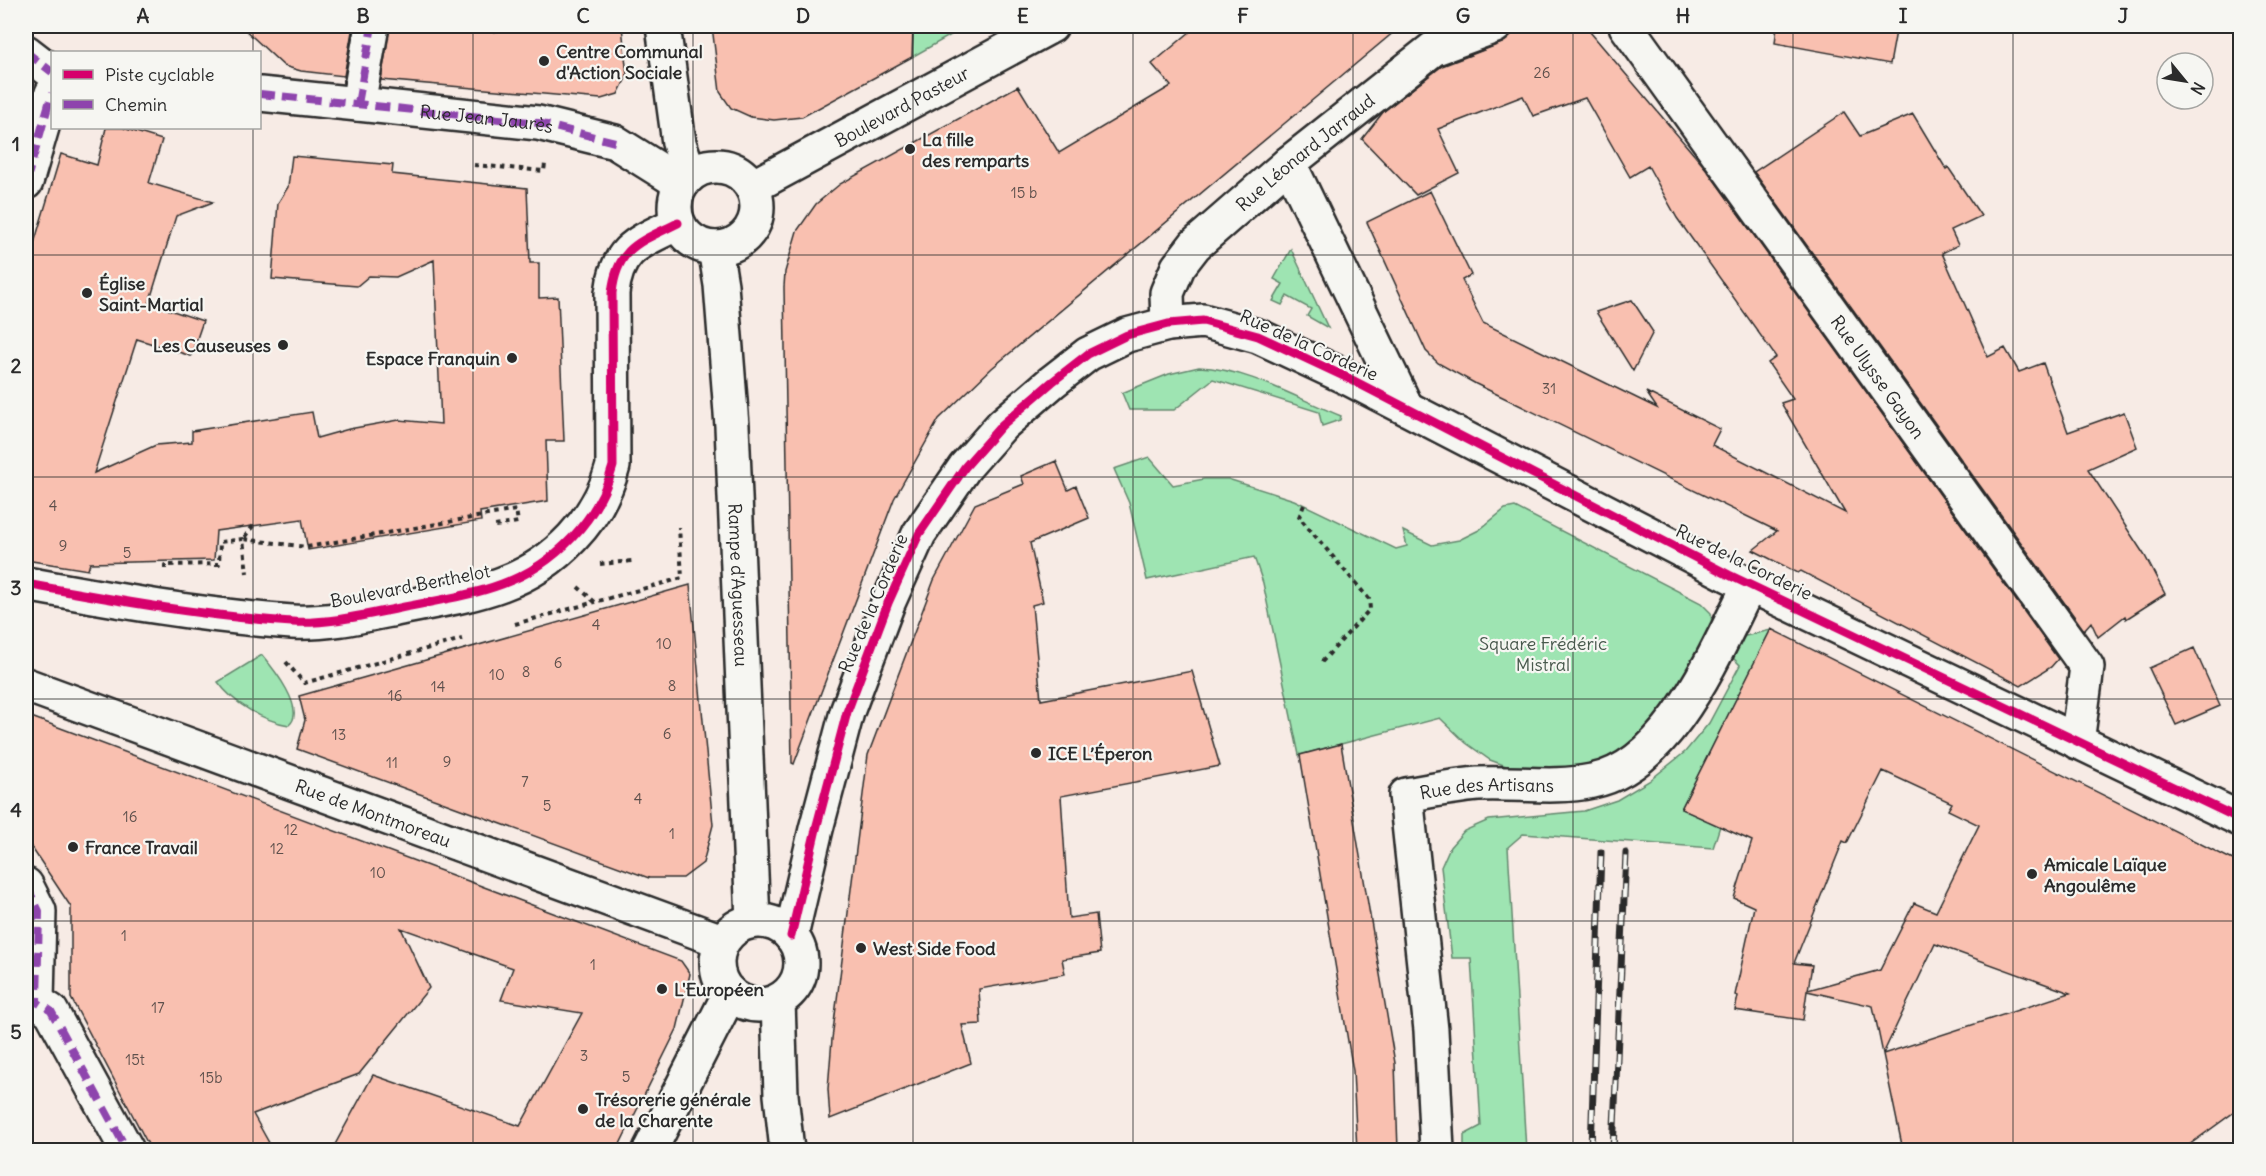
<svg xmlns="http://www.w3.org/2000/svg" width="2266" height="1176" font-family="Delius,sans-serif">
  <rect width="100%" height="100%" fill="#f7ebe5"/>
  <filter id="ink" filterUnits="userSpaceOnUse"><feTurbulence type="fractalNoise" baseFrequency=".0167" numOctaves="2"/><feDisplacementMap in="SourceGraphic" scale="12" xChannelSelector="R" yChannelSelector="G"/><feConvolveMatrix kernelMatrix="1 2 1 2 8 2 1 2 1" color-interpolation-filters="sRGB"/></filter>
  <g filter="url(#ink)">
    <path fill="#9ee4b2" stroke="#64886e" stroke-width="1.5" d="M913,26H967L912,57Z
      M1291,249L1328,328L1307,316L1311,309L1287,296L1282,305L1273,301L1283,284L1274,279Z
      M1199,367C1248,369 1296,398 1341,416L1340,420L1322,426L1319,412L1213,379L1174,410H1129L1122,393L1169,374Z
      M1149,457L1173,485L1204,479H1228L1294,500L1396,549L1407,546L1403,531L1432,545L1459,540L1479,530L1505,509L1515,507L1701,603L1711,613L1712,626L1661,720L1632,750L1581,775L1520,771L1490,760L1466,743L1440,718L1299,755L1263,583L1254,557L1147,580L1129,503L1114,469Z
      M1771,630L1681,809L1720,826L1713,848L1523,834L1508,847L1526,1150H1464V1135L1481,1126L1471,958H1452L1441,867L1450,847L1464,831L1489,820L1584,811L1617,800L1649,781L1685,752L1709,723L1740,665L1730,655L1741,637Z
      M262,655C273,668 307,710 289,725C263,721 233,703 218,682Z"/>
    <path fill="#f9c0b0" stroke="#2b2b2b" stroke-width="1.5" fill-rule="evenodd" d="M241,26H353L344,76L301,71L284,66Z
      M390,26H494L493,32L546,26H622L627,76L618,94L601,99L381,80Z
      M712,26H913L912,57L802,117L774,120L751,117L731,108L720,92Z
      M1197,26H1401L992,368L939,419L894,499L794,764L792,763L784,287L785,272L797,231L816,204L840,184L1018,86L1059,153L1171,86L1152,64Z
      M1513,26H1585L1707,170L2058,659L2051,667L2021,686L1801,571L1798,573L1753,550L1777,531L1476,384L1438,363L1426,351L1367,222L1430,191L1471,275L1462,280L1483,323L1657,408L1646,392L1720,429L1712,445L1845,513L1781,403L1793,399L1768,363L1776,357L1677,218L1648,166L1630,177L1585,98L1533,116L1523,96L1438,129L1459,173L1416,195L1362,139L1384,111L1442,66L1502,43L1510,37Z
      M1777,26H1897L1890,64L1775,43Z
      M1844,112L1860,136L1913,114L1946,169L1948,167L1981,216L1951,230L1958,245L1942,253L1988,357L2005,348L2019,372L2043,363L2068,432L2124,412L2137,447L2088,469L2145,556L2165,594L2126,619L2125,616L2098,637L2091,622L2084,630L1754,172Z
      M106,128H123L162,140L149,183L213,202L176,216L149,303L203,321L191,356L137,339L94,473L156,445L192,442V431L312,412L317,438L349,429L399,420L441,424L434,260L396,277L369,276L357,286L272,279L278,203L288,187L292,156L393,165L392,174L527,188L530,263H539V298L558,297L564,441H546L548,501L480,512L481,521L308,550L302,519L216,531L214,560L90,563L88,570L26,560V270L61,154L97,165Z
      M1632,300L1653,332L1633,371L1596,312Z
      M1056,461L1068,490L1076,486L1089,518L1030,543L1043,602L1032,605L1041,700L1192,671L1220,766L1061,796L1069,918L1096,914L1100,953L1062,959L1065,974L979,989L981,1024L962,1025L971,1063L830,1119L828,1089L832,1039L868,755L934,580L975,504L1024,484L1021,476Z
      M690,585L713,825L703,863L683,878H649L297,749L305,720L299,696Z
      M1771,629L2241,864V1107L2182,1150H1903L1883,1054L2070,993L1935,944L1883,1054L1873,1006L1807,991L1803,1020L1735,1010L1738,996L1735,995L1754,907L1734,898L1752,841L1681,809ZM1883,771L1952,803L1948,810L1979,825L1936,912L1914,903L1880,970L1808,990L1812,965L1794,963L1843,841L1847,843Z
      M2194,648L2220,706L2176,725L2149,668Z
      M26,715L681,961L690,974L677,1029L617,1150H332L373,1075L520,1126L582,1013L501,1000L513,968L401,928L429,988L359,1074L253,1114L273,1150H151L71,998V907L26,839Z
      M1341,744L1395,1063L1398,1150H1357L1353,1071L1300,755Z"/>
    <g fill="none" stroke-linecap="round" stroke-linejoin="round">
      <defs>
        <path id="pedestrian" d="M26,52L52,72
          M260,94L358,104
          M26,182L52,93"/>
        <g id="minor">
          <path d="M372,26L358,104L538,123L615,142L682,184"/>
          <path d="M663,26L679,143L690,175"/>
          <path id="s1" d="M1626,26L2087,667L2077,742"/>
          <path d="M1289,163L1406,407"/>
          <path id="s2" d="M1168,324L1167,293L1178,267L1195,245L1289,163L1433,49L1495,26"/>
          <path d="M26,584C114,600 202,616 292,622C328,624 365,615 400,608C434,601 470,596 502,584C555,565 599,519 613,466L612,293C617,247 640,242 678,223"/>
          <path d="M26,885L39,911L37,1002"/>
          <path d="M26,1004L37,1002L51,1011L127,1150"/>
          <path d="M650,1150L730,993"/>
          <path id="s3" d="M1437,1150L1431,1030L1406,795C1429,791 1454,786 1478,784C1516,782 1555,789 1592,781C1671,766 1717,648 1750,584"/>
        </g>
        <g id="tertiary">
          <circle cx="716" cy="207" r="41"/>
          <path id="s4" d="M752,187L1051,26"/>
          <path id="s5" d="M715,248L721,285L732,426L753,921"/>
          <path d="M791,936L816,829L847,712L888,603L919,534L965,467L1002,425L1052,382L1088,354L1127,335L1168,324L1203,321L1258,336L1352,380L1729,575L2240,819"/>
        </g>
        <g id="secondary">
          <path id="s6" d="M26,685L722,941"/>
          <circle cx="759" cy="963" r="42"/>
          <path d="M778,1001L781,1095L787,1150"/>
        </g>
      </defs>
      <use href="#pedestrian" stroke="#2b2b2b" stroke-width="38"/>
      <use href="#minor" stroke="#2b2b2b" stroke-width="38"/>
      <use href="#tertiary" stroke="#2b2b2b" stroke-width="38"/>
      <use href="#secondary" stroke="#2b2b2b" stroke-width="38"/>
      <path stroke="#2b2b2b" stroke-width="4" stroke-dasharray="4.5 4.5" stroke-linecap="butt" d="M474,165L544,171L545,164
        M1304,505L1299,517L1369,599L1370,609L1320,664
        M253,526L243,539L307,547L516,510L518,522L495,526
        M600,564L632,561
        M165,569V565L219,564L220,542L243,539L247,573
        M578,587L595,602L682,578L679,527
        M515,624L595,602
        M286,662L304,683L462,639"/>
      <use href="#pedestrian" stroke="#f6f6f2" stroke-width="33"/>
      <use href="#minor" stroke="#f6f6f2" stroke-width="33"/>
      <use href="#tertiary" stroke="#f6f6f2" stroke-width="33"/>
      <use href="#secondary" stroke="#f6f6f2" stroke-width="33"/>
      <defs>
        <path id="rail" d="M1591,1150L1601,852
          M1613,1150L1626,853"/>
      </defs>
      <use href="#rail" stroke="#2b2b2b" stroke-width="7"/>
      <use href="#rail" stroke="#f6f6f2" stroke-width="4.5" stroke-dasharray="14" stroke-linecap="butt"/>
      <g stroke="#8e44ad" stroke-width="8" stroke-dasharray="15 8" stroke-linecap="butt">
        <path d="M26,52L52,72"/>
        <path id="s7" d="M260,94L538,123L615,142"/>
        <path d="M358,104L372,26"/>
        <path d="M26,182L52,93"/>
        <path d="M26,885L39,911L37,1002"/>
        <path d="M26,1004L37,1002L51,1011L127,1150"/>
      </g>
      <defs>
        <path id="cycleway" d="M26,584C114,600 202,616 292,622C328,624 365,615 400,608C434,601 470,596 502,584C555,565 599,519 613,466L612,293C617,247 640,242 678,223
          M791,936L816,829L847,712L888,603L919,534L965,467L1002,425L1052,382L1088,354L1127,335L1168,324L1203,321L1258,336L1352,380L1729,575L2240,819"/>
      </defs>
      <use href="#cycleway" stroke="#f6f6f2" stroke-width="13"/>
      <use href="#cycleway" stroke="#d6006c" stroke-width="9"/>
    </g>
  </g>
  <path fill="none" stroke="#2b2b2b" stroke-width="1.5" stroke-opacity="0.55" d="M253,26V52M473,26V1150M693,26V1150M913,26V1150M1133,26V1150M1353,26V1150M1573,26V1150M1793,26V1150M2013,26V1150M253,128V1150M26,255H2240M26,477H2240M26,699H2240M26,921H2240"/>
  <g fill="#2b2b2b" stroke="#f6f6f2" stroke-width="2">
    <circle cx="544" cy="61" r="6"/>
    <circle cx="910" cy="149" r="6"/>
    <circle cx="87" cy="293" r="6"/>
    <circle cx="283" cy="345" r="6"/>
    <circle cx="512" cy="358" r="6"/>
    <circle cx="1036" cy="753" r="6"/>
    <circle cx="73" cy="847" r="6"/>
    <circle cx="2032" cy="874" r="6"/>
    <circle cx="861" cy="948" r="6"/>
    <circle cx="662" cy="989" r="6"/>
    <circle cx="583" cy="1109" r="6"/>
  </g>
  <g text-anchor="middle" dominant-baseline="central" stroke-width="4.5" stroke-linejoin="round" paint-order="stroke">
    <g font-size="15" fill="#5e504c">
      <text x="1542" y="72">26</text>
      <text x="1024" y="192">15 b</text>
      <text x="1549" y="388">31</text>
      <text x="53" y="505">4</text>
      <text x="63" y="545">9</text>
      <text x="127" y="552">5</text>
      <text x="596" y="624">4</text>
      <text x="664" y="643">10</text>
      <text x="558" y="662">6</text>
      <text x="526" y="671">8</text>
      <text x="497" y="674">10</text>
      <text x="672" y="685">8</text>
      <text x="438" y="686">14</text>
      <text x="395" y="695">16</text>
      <text x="667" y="733">6</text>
      <text x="339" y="734">13</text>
      <text x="447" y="761">9</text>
      <text x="392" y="762">11</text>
      <text x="525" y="781">7</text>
      <text x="638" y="798">4</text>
      <text x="547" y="805">5</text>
      <text x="130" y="816">16</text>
      <text x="291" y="829">12</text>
      <text x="672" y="833">1</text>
      <text x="277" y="848">12</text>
      <text x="378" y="872">10</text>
      <text x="124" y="935">1</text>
      <text x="593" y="964">1</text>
      <text x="158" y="1007">17</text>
      <text x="584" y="1055">3</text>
      <text x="135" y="1059">15t</text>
      <text x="626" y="1076">5</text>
      <text x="211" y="1077">15b</text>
    </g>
    <g font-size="18" font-weight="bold" fill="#2b2b2b" stroke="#f6f6f2" text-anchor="start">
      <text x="556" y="51">Centre Communal<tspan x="556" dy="21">d'Action Sociale</tspan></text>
      <text x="922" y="139">La fille<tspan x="922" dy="21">des remparts</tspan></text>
      <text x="99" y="283">Église<tspan x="99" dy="21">Saint-Martial</tspan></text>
      <text x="271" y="345" text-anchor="end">Les Causeuses</text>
      <text x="500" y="358" text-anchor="end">Espace Franquin</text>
      <text x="1048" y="753">ICE L’Éperon</text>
      <text x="85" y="847">France Travail</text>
      <text x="2044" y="864">Amicale Laïque<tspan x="2044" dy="21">Angoulême</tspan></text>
      <text x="873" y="948">West Side Food</text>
      <text x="674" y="989">L'Européen</text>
      <text x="595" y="1099">Trésorerie générale<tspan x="595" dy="21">de la Charente</tspan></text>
    </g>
    <g font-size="18" fill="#2b2b2b" stroke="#f6f6f2">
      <text stroke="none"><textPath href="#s4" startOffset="170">Boulevard Pasteur</textPath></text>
      <text stroke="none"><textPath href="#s7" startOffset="228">Rue Jean Jaurès</textPath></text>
      <text stroke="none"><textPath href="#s2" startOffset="231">Rue Léonard Jarraud</textPath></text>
      <text transform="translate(1309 345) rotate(24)">Rue de la Corderie</text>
      <text stroke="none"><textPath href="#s1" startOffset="432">Rue Ulysse Gayon</textPath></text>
      <text transform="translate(1744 562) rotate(26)">Rue de la Corderie</text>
      <text stroke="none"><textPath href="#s5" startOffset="338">Rampe d'Aguesseau</textPath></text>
      <text transform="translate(410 586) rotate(-11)">Boulevard Berthelot</text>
      <text transform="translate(873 603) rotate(-67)">Rue de la Corderie</text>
      <text stroke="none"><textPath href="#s3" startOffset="438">Rue des Artisans</textPath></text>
      <text stroke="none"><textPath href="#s6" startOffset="370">Rue de Montmoreau</textPath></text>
    </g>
    <g font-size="18" fill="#48594d" stroke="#f6f6f2">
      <text x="1543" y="643">Square Frédéric<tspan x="1543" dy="21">Mistral</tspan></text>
    </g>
  </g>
  <rect width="2266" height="1176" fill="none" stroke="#f6f6f2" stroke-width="66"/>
  <rect x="51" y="51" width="210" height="78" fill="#f6f6f2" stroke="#a5a5a2" stroke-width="1.5"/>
  <rect x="63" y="70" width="30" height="9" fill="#d6006c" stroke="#a5a5a2" stroke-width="1.5"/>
  <text x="105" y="81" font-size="18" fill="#2b2b2b">Piste cyclable</text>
  <rect x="63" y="100" width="30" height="9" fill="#8e44ad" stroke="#a5a5a2" stroke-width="1.5"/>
  <text x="105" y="111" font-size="18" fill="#2b2b2b">Chemin</text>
  <g transform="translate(2185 81) rotate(120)"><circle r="28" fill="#f6f6f2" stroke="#a5a5a2" stroke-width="1.5"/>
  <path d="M0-4.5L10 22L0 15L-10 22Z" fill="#2b2b2b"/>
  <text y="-9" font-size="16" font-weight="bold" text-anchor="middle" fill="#2b2b2b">N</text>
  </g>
  <rect x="33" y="33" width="2200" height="1110" fill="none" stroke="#2b2b2b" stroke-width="2"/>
  <g font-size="20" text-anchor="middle" font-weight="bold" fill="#2b2b2b">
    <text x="143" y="23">A</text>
    <text x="363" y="23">B</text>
    <text x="583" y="23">C</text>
    <text x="803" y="23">D</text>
    <text x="1023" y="23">E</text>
    <text x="1243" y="23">F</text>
    <text x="1463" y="23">G</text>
    <text x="1683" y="23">H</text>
    <text x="1903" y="23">I</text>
    <text x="2123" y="23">J</text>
    <text x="16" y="151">1</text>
    <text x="16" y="373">2</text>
    <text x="16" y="595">3</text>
    <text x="16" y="817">4</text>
    <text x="16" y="1039">5</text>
  </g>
</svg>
